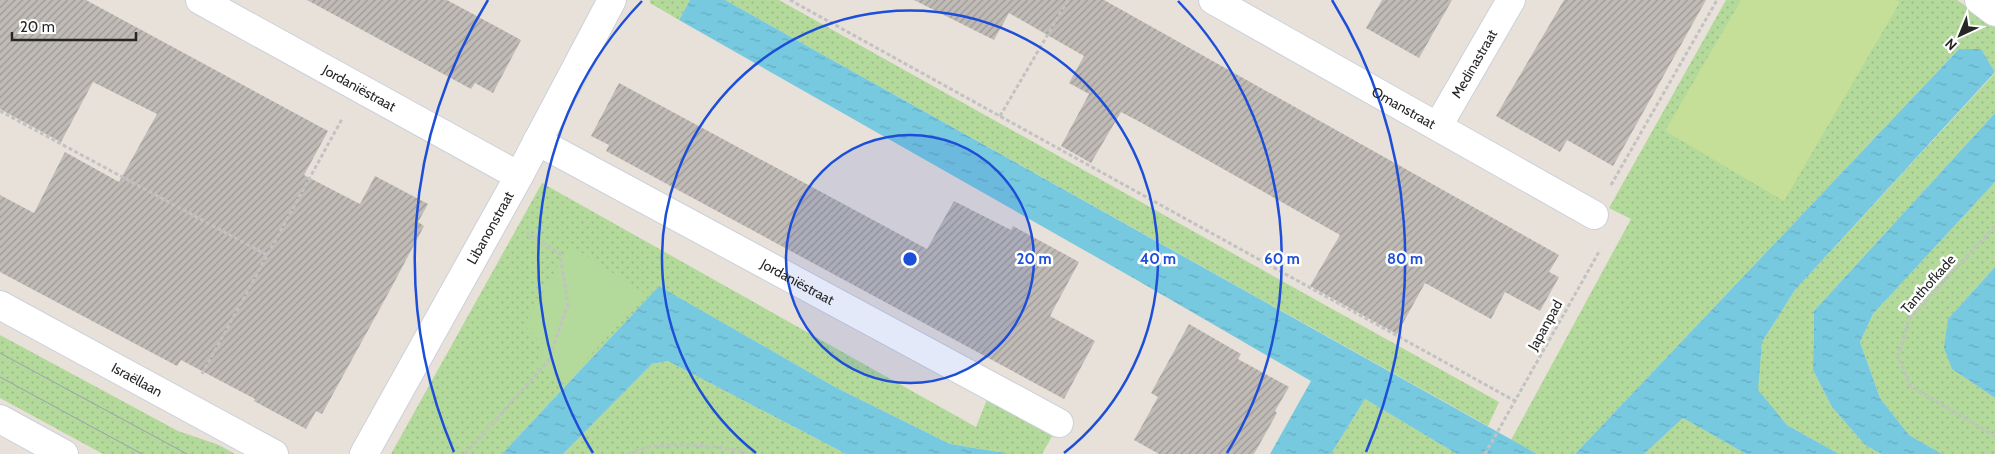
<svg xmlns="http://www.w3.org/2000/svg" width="1995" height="454" font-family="Cabin,sans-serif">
  <defs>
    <pattern id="grass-dots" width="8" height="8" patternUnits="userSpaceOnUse" patternTransform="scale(1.25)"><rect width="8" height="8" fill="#b3d99b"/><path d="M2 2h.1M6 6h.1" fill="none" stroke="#9aba85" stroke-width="1.8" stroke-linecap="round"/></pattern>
    <pattern id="water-ripples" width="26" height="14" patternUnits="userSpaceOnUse" patternTransform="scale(1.25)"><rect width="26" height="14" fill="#76c9df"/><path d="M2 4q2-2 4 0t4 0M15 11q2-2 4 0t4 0" fill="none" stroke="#66acbf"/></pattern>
    <pattern id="building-hatch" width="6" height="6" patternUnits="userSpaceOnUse" patternTransform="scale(1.25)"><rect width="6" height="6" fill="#c0bbb6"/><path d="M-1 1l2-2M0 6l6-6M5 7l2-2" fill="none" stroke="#9c9894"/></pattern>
  </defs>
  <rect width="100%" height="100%" fill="#e8e1d9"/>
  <path fill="url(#grass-dots)" d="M650,0H690L679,20L650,3Z
    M725,0H779L1499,402L1488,426Z
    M1726,0H1957L1995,26V72L1981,49H1959L1575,454H1537L1511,440L1631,219L1609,208Z
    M1995,73V113L1814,311L1813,370L1832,407L1865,445L1882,454H1839L1787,425L1757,390L1762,342L1795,290Z
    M1995,182V267L1948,319L1952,369L1995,398V454H1942L1909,435L1880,398L1860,342L1873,314Z
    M542,183L976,427L988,397L1054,433L1042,454H1011L950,444L835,387L659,286L502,454H391Z
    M0,335L178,431L219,445L235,454H103L0,398Z
    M668,361L846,454H563L652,364Z
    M1365,399L1457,454H1331Z
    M1683,418L1746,454H1644Z"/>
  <path fill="#b3d99b" d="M570,245L645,294L565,384L534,366L545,346L524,325Z"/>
  <path fill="#c5df98" d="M1741,0H1896L1900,2L1784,201L1665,131Z"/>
  <path fill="url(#water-ripples)" d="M690,0H725L1537,454H1457L1365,399L1331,454H1270L1311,381L1135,279L679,20Z
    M1959,49H1981L1995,72L1795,290L1762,342L1758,390L1787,425L1839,454H1746L1683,418L1644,454H1575Z
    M1995,113V182L1873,314L1860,342L1880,398L1909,435L1942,454H1882L1865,445L1832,407L1813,370L1814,311Z
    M1995,267V398L1952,369L1944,348L1948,319Z
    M659,286L835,387L950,444L1011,454H846L668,361L652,364L563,454H502Z"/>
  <path fill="url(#building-hatch)" d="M0,0H86L328,131L304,175L360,204L375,176L428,204L418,222L424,226L389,292L322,414L316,411L306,429L254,401L255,399L181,360L177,366L0,272V195L34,213L65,152L119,182L157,114L93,82L61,142L0,109Z
    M307,0H447L521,40L493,93L475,83L471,89Z
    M914,0H1104L1559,255L1549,272L1559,277L1540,311L1505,292L1491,319L1425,283L1397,334L1310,286L1340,235L1140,122L1121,112L1091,163L1061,146L1089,94L1069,83L1084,56L1009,13L994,40Z
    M1382,0H1452L1419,58L1366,28Z
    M1564,0H1706L1613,166L1567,140L1560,152L1496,116Z
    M619,83L927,249L954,201L1011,230L1013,226L1079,262L1050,316L1095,341L1064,399L606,151L609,145L591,136Z
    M1189,324L1241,354L1238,359L1289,387L1275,411L1277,413L1254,454H1159L1134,440L1158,397L1151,393Z"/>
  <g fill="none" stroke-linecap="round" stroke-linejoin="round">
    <defs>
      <g id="street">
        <path id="s1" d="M200,0L519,176"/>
        <path id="s2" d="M1213,0L1594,215"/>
        <path d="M1979,0L1995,12"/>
        <path id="s3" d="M1438,126L1511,0"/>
        <path id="s4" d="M537,141L1059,423"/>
        <path id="s5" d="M364,454L519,176L612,0"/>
      </g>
      <g id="secondary">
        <path id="s6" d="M0,305L274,454"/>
        <path d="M0,419L64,454"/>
      </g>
    </defs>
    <use href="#street" stroke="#ccd0da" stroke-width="30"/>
    <use href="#secondary" stroke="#ccd0da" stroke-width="30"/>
    <path stroke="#c2c2c2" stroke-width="3" stroke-dasharray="4 2.5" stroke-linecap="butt" d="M790,0L1515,401
      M0,111L267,255
      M1000,116L1068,0
      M1611,185L1717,0
      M1995,226L1909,319L1898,356L1910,386L1995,436
      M202,374L342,119
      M465,454L548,361L568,304L560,254L527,233
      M629,454C651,439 726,445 750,454
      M1485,454L1600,250"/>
    <use href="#street" stroke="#fff" stroke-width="28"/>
    <use href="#secondary" stroke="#fff" stroke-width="28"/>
    <path stroke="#9da1af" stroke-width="1" d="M0,353L187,454
      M0,377L142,454"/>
  </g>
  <circle cx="910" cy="259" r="124" fill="#1d4ed8" fill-opacity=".12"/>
  <g fill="none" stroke="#1d4ed8" stroke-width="2.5">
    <circle cx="910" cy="259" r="124"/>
    <path d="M756 453A248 248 0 1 1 1064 453"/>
    <path d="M593 453A372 372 0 0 1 642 1M1178 1A372 372 0 0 1 1227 453"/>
    <path d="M454 452A495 495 0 0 1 488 0M1332 0A495 495 0 0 1 1366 452"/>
  </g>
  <g text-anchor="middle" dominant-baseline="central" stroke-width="5" stroke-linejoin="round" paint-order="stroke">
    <g font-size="14" fill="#262626" stroke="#fff">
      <text stroke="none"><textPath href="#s3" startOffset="72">Medinastraat</textPath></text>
      <text stroke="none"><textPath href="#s1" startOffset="182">Jordaniëstraat</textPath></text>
      <text stroke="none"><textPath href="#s2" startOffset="219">Omanstraat</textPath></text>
      <text stroke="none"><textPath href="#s5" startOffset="259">Libanonstraat</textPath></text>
      <text stroke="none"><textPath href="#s4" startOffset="296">Jordaniëstraat</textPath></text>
      <text transform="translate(1928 284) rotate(-48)">Tanthofkade</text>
      <text transform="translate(1545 325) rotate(-61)">Japanpad</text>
      <text stroke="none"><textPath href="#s6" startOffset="156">Israëllaan</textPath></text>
    </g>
  </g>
  <circle cx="910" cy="259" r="8" fill="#1d4ed8" stroke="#fff" stroke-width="2.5"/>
  <g font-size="15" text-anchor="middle" font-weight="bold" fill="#1d4ed8" stroke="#fff" stroke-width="5" stroke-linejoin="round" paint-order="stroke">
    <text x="1034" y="264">20 m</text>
    <text x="1158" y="264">40 m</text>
    <text x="1282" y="264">60 m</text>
    <text x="1405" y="264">80 m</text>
  </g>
  <g transform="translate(1960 35) rotate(224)" stroke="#ffffff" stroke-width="4" paint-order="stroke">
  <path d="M0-4L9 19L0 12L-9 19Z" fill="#262626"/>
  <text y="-8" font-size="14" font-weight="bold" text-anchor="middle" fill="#262626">N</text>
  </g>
  <path d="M12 32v8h124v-8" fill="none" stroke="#262626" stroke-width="2.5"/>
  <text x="20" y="32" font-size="15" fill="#262626" stroke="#ffffff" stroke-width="4" paint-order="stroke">20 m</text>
</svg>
